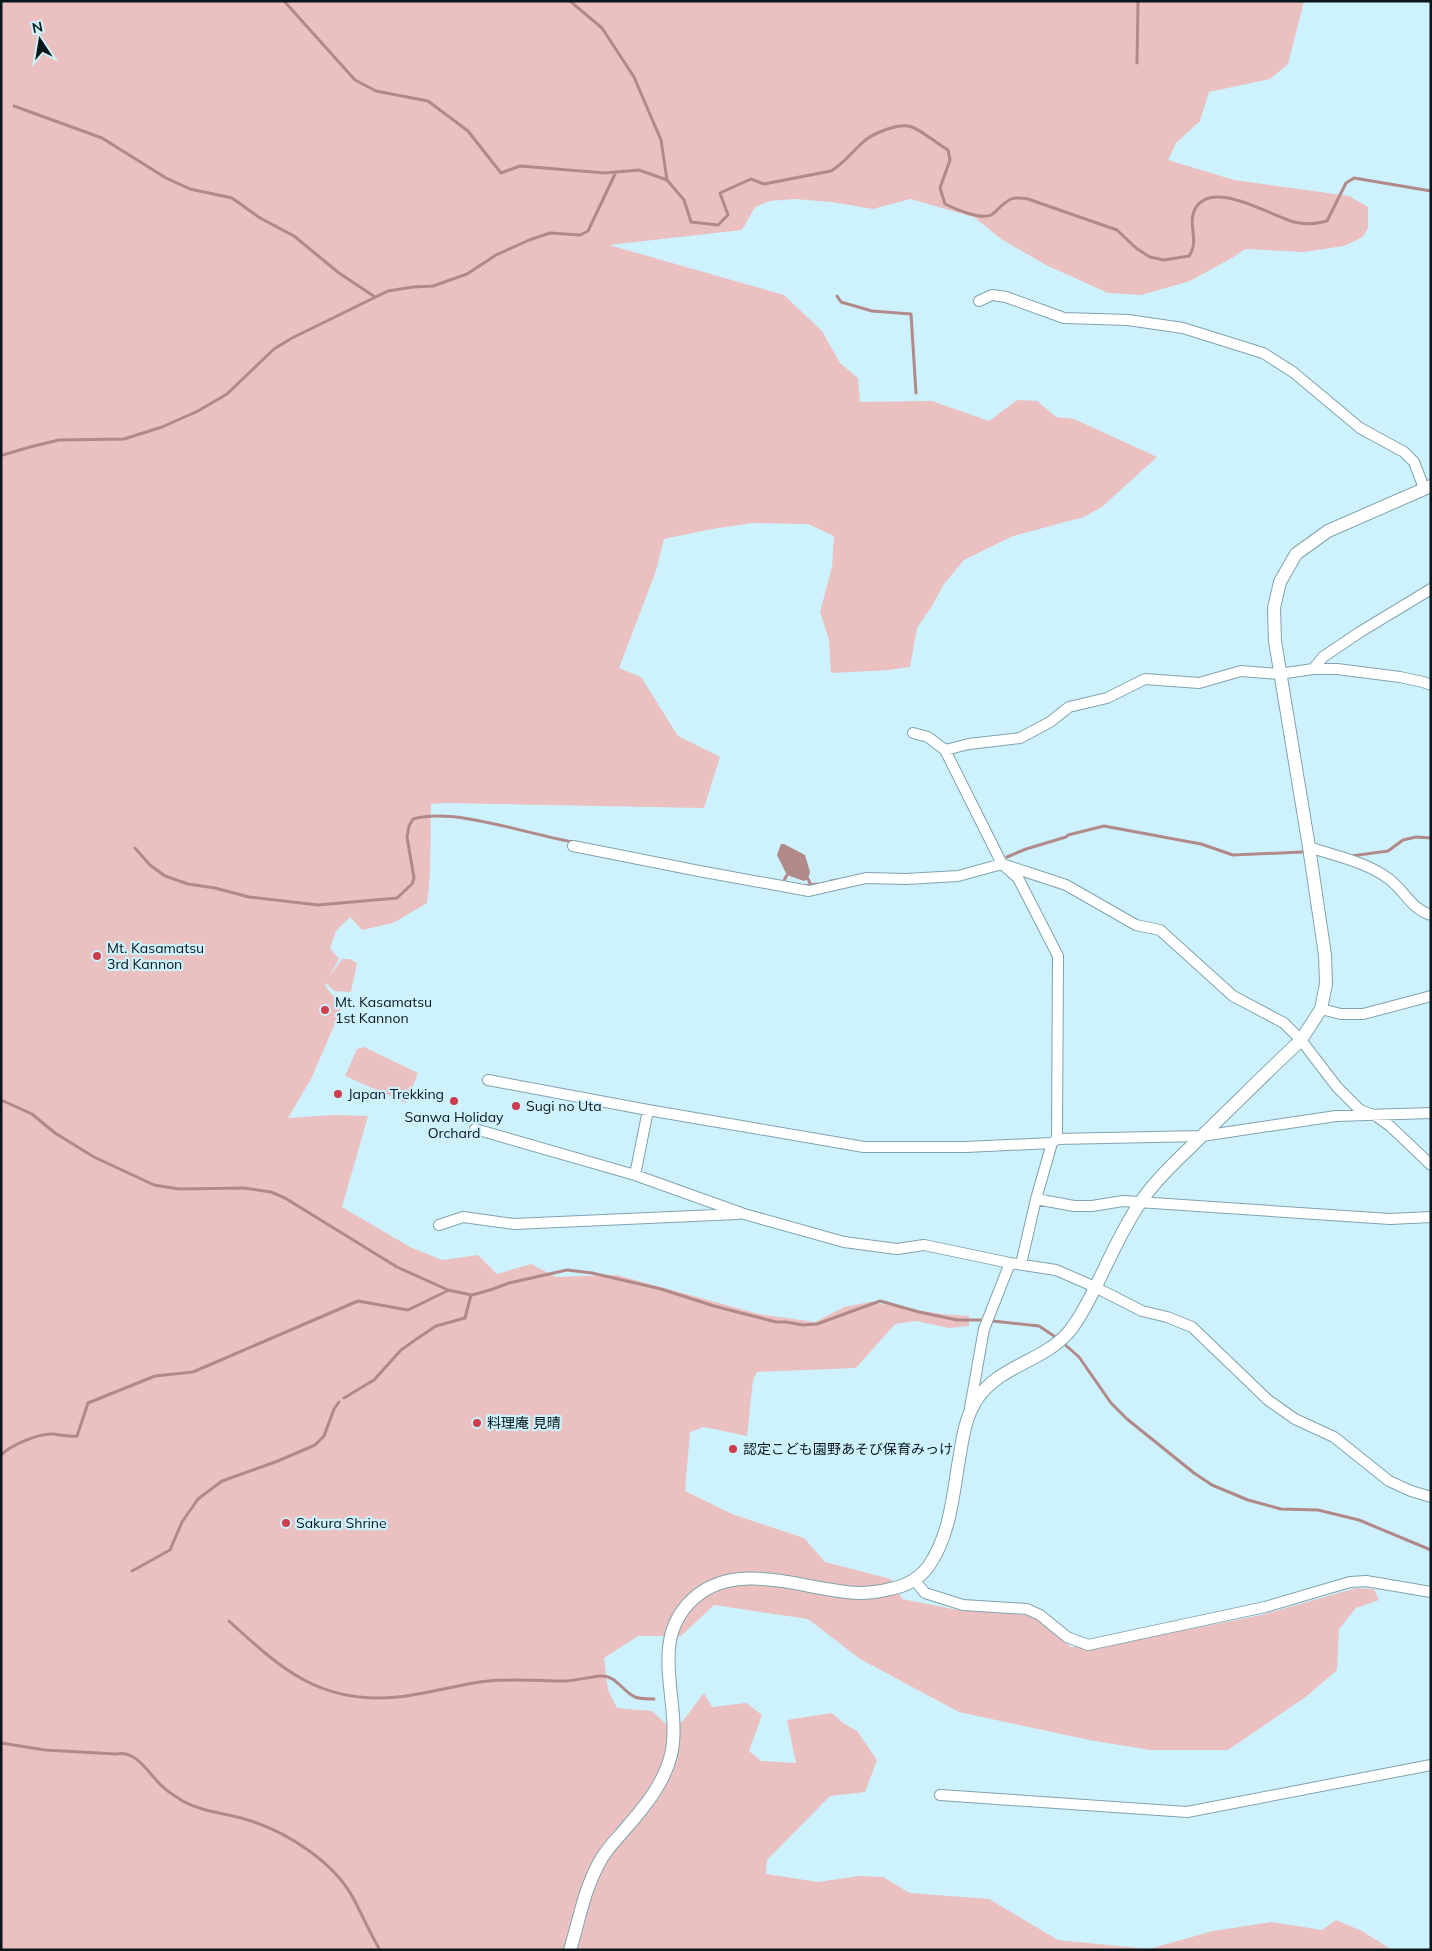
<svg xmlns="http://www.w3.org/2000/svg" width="1432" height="1951" font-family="Mulish,'Noto Sans JP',sans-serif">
  <rect width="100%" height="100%" fill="#cef2fd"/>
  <path fill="#eac1c0" d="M1,1H1304L1288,64L1270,79L1209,92L1200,121L1176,143L1168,160L1234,180L1349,196L1368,207V228L1363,237L1344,246L1304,252L1245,249L1232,258L1190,281L1141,295L1108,293L1046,265L1001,239L974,217L910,199L873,209L831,202L795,199L770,201L755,207L742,230L609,245L784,295L822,331L840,363L858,378L860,402L932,401L989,421L1017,400L1037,401L1056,417L1074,419L1157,457L1103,506L1084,517L1013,536L964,560L944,584L932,606L917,628L910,667L889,670L831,673L829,640L820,612L832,567L834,536L808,524L753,523L712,529L664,539L656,571L619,668L641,677L678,736L720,757L704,808L445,803L431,804C430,837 432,870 427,903L393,923L362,930L350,917L336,931L330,948L339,959L329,977L342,959H350L357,963L351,992L334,991L326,983L325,986L333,996L344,1003L311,1079L288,1118L333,1115L368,1116L342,1207L410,1247L442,1260L478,1255L497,1274L531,1264L556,1277L617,1275L759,1314L815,1322L844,1307L870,1302L941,1314L969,1316V1326L949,1328L916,1321L895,1324L856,1368L757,1372L753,1380L747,1436L704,1427L690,1432L685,1491L732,1514L804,1538L825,1562L891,1579L902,1599L958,1610L1032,1615L1071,1647H1100L1261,1615L1356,1588L1374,1589L1379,1600L1356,1608L1339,1629L1337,1670L1307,1696L1228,1750H1150L1089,1740L959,1712L860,1659L808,1619L714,1605L681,1636H638L604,1658L608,1690L617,1708L652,1711L666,1724L682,1722L704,1693L712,1707L746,1703L762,1715L749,1751L761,1761L796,1763L787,1720L832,1713L843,1723L857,1731L877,1760L865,1792L830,1796L767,1860L766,1874L818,1882L859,1876L883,1877L910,1893L989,1899L1058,1940L1149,1949L1213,1931L1271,1922L1322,1930L1336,1920L1362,1931L1392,1950H1Z
    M364,1047L418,1073L406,1103L345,1076L357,1049Z"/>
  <path fill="#b28989" d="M781,844H784L805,855L810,872L808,879L804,881L787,875L777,855Z"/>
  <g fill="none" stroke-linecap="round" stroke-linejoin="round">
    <path stroke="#b28989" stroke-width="3" d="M284,1L355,80L376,91L428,101L468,131L501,173L520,166L605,173L639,170L667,180L684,200L691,222L718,225L728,215L720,193L751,179L764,184L831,171C843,164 851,153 862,143C871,134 899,122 912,127C924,132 936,143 948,150L950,160L940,188L945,204C955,209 980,220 991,215C993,214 995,212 997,210C1009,199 1011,196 1028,199L1117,230L1136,248L1150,257L1164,260L1189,256C1200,241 1187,224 1195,209C1212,178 1271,216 1294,222C1306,225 1316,224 1327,221L1346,183L1354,178L1431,191
      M570,1L602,28L634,77L661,140L667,180
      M1137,63L1138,1
      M14,106L102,138L166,178L190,189L232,198L260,218L294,236L339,273L375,297
      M837,296L841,302L872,311L911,314L916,393
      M3,455L30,447L59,440L124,439L162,427L198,411L227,394L274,349L292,338L388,291L413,287L433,286L467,274L496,255L529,240L550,233L580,235L588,231L616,172
      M135,848L150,865L165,876L188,884L215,888L249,897L318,905L397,898L412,884L414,878L407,837L409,826L413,819C457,807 528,835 574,842
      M1351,856L1388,851L1403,840L1416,837L1431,838
      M1007,857L1026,849L1066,837L1068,835L1104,826L1201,844L1233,855L1302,852
      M808,879L811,885
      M831,881L844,879
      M783,882L787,875
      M804,886L817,884
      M1,1100L32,1114L55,1133L94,1157L154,1185L179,1189L244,1188L271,1192L285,1198L397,1267L448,1290L472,1295L490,1290L509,1283L567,1270L592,1273L661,1289L714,1306L776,1322H786L803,1325L817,1324L880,1301L919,1312L957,1320H983L1039,1326L1057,1338
      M1062,1342L1079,1357L1111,1403L1127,1419L1194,1473L1212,1485L1248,1500L1281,1509L1318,1510L1359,1520L1431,1550
      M344,1398L374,1380L401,1350L418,1338L436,1326L465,1318L471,1295
      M1,1455C11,1445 39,1433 53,1434C62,1435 68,1437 77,1436L88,1403L155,1376L193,1372L358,1301L408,1310L447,1291
      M132,1571L170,1550L182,1522L198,1499L222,1481L278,1461L315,1445L324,1436L334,1409L339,1402
      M229,1621C281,1669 321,1705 398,1697C426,1694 453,1686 480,1682C509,1678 538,1681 567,1681C578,1680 589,1677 601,1676C616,1675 623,1692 635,1697C640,1699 648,1699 654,1699
      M1,1743L45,1750L116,1754C138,1750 148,1774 163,1787C168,1792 175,1796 181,1800C203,1813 230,1813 254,1822C289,1834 333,1862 352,1896C362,1914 369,1932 380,1950"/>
    <defs>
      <path id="minor" d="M979,301L992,295L1006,297L1064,318L1128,320L1183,328L1263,353L1293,372L1360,428L1404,452L1414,462L1424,488
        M1313,669L1323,657L1360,632L1431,589
        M913,733L928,737L945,750L1002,864L1018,878L1058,956L1057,1139
        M945,750L969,744L1020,738L1050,722L1069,707L1107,698L1145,679L1199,683L1241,671L1279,674L1313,669H1337L1400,677L1423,682L1431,685
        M573,846L699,871L809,891L866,878L906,879L958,876L1002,864L1066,885L1136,925L1160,930L1233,996L1284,1023L1301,1040L1337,1087L1360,1110L1376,1116L1390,1126L1431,1165
        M1309,847C1335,856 1367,862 1389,879C1404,890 1412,910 1431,915
        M1321,1009L1341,1014H1363L1431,996
        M488,1080L648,1110L864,1147H966L1052,1143L1057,1139L1202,1136L1336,1116L1431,1113
        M475,1129L635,1175L744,1214L844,1242L897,1249L924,1245L1010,1263L1056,1270L1095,1287L1142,1311L1167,1317L1192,1327L1268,1400L1295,1419L1334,1437L1389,1481L1411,1491L1431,1497
        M635,1175L648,1110
        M1036,1199L1074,1206H1092L1123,1201L1390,1219L1431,1217
        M439,1225L463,1217L514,1224L738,1214
        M1021,1264L1036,1199L1052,1143
        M970,1408L984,1329L1010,1263
        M915,1581L925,1593L963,1605L1027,1609L1040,1615L1067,1637L1088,1645L1265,1607L1350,1582L1366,1581L1431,1592
        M940,1795L1187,1812L1431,1765"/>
      <path id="tertiary" d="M570,1950C579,1921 584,1890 599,1863C606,1849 617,1839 627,1827C646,1805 664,1783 671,1755C683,1703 646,1642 693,1599C738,1558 806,1591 858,1593C869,1593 879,1592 890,1589C906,1586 918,1580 928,1567C951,1535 953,1492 960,1454C963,1435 966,1416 977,1399C999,1366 1041,1362 1067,1334C1077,1323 1084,1309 1091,1296C1107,1265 1120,1232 1140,1203C1158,1176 1184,1154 1207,1131C1238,1101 1269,1070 1301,1040L1321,1009L1326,984L1325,955L1309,847L1275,641L1274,608L1280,582L1296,554L1328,531L1431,486"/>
    </defs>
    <use href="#minor" stroke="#80a3ad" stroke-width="12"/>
    <use href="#tertiary" stroke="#80a3ad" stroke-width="14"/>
    <use href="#minor" stroke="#fff" stroke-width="10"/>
    <use href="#tertiary" stroke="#fff" stroke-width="12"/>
  </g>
  <g fill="#cd3d4d" stroke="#cef2fd" stroke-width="2">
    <circle cx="97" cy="956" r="5"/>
    <circle cx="325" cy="1010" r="5"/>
    <circle cx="338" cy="1094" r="5"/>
    <circle cx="454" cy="1101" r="5"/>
    <circle cx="516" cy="1106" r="5"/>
    <circle cx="477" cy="1423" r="5"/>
    <circle cx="733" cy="1449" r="5"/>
    <circle cx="286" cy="1523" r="5"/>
  </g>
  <g text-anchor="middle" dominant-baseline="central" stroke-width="4.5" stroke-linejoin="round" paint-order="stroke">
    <g font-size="14" fill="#09161a" stroke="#cef2fd" text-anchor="start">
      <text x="107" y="948">Mt. Kasamatsu<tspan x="107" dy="16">3rd Kannon</tspan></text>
      <text x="335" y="1002">Mt. Kasamatsu<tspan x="335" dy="16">1st Kannon</tspan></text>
      <text x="348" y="1094">Japan Trekking</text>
      <text x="526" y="1106">Sugi no Uta</text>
      <text x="454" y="1117" text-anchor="middle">Sanwa Holiday<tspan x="454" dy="16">Orchard</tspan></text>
      <text x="487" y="1423">料理庵 見晴</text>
      <text x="743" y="1449">認定こども園野あそび保育みっけ</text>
      <text x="296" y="1523">Sakura Shrine</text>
    </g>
  </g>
  <rect width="1432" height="1951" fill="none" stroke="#09161a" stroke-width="5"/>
  <g transform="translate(40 40) rotate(348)" stroke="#cef2fd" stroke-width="4" paint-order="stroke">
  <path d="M0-4L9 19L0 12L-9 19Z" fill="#09161a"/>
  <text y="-8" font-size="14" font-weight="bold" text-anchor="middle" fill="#09161a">N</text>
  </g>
</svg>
